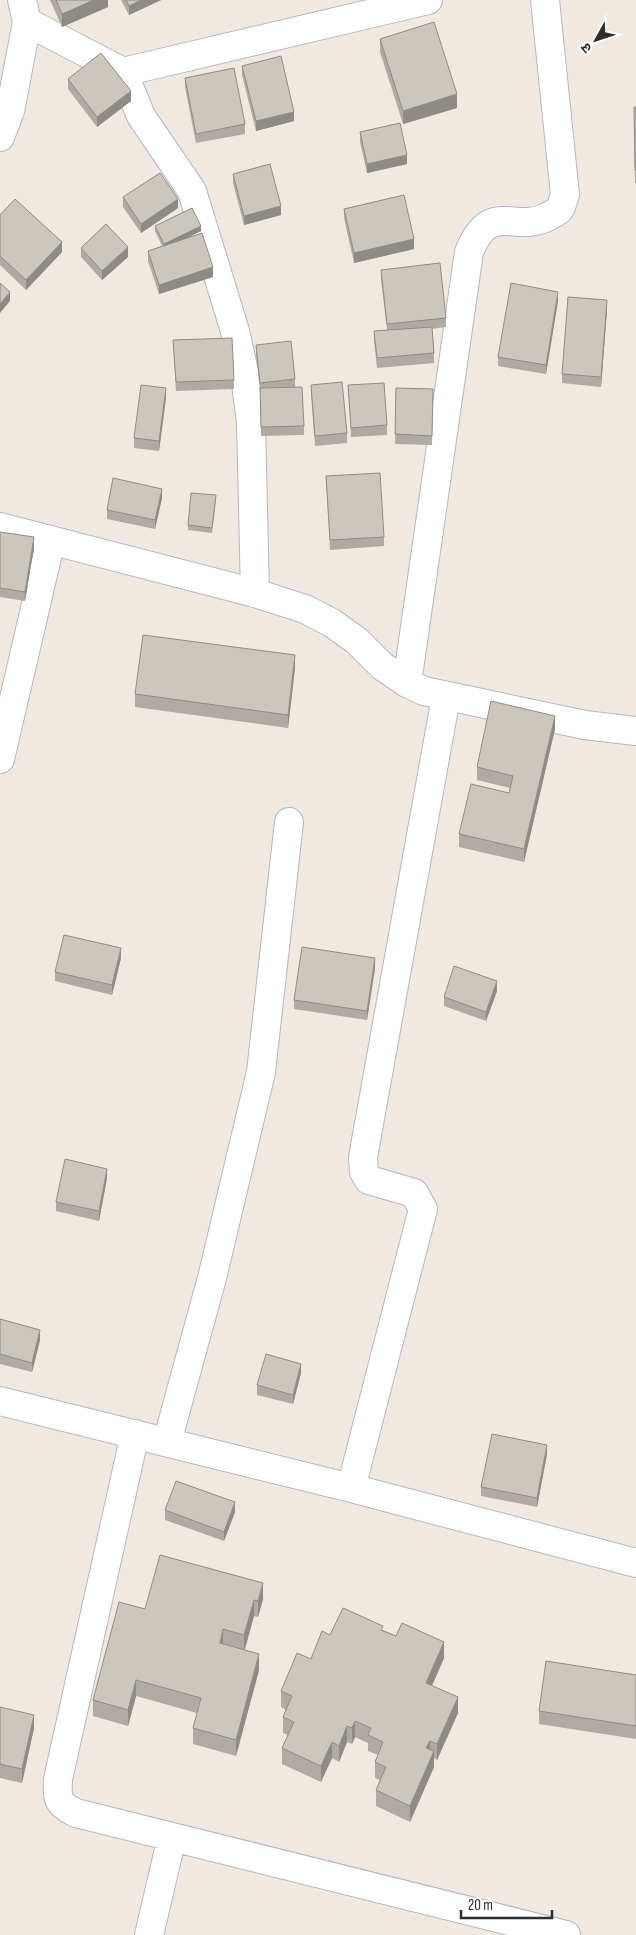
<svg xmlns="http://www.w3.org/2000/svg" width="636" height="1935" font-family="'Sofia Sans Condensed','Noto Sans Devanagari',sans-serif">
  <rect width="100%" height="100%" fill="#efe9e1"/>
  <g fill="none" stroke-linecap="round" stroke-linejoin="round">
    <defs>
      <path id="minor" d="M22,0L27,22L123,72L141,116L192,191L235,331L245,376L251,422L255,593
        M123,72L428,0
        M0,137L10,111L27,22
        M0,527L255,593L305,609L332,623L357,641L382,666L407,683L424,691L585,725L636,731
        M407,683L469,252C491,198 515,235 549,216C552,214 557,212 559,210C562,207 563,199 565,195L545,0
        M0,759L51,540
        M0,1401L351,1488L636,1563
        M135,1434L58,1779C57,1799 57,1804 76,1813L566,1935
        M167,1442L212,1278L261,1072L289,822
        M351,1488L423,1209L414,1193L369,1180L364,1172L363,1157L446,697
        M149,1935L172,1837"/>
    </defs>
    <use href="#minor" stroke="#b4b7c1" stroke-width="30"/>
    <use href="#minor" stroke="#fff" stroke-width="28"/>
  </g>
  <path fill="#afaba4" d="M50,0H108V7L62,27Z
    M121,0H161L129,15Z
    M380,39L457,108L403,124L380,52Z
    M242,66L294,121L256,131L242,75Z
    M185,78L245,124V134L196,143L185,87Z
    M68,79L131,101L97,127L68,89Z
    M634,107H636V183H635Z
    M360,132L407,164L367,173L360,142Z
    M233,174L281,215L244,225L233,183Z
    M123,197L178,208L141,233L123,207Z
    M344,209L414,249L354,263L344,218Z
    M0,215L62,252L26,290L0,265Z
    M155,226L201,231L185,239L213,277L159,294L148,261V251L162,246L155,231Z
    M81,248L128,257L102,280L81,257Z
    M381,270L446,318V327L432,329L434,353V363L377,368L374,341V331L387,330L381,279Z
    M558,301L546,374L498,366V357Z
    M607,310L601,387L562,383V374Z
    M173,340L234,380V389L176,391Z
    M256,345L295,379V387L304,426V435L261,436L260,391L256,354Z
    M311,385L347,433V443L315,446L311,394Z
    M348,385L387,425V435L351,437Z
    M396,388L433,389L432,445L395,444Z
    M166,398L159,451L134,448V438Z
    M326,476L384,537V546L330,550Z
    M162,498L155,529L107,519V510Z
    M216,500L212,533L188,530V525Z
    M0,532L34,547L25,601L0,597Z
    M295,668L288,728L135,707V694Z
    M555,729L524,862L459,847V834L509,793L510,788L477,780V767Z
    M121,958L112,995L55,981V972Z
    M375,968L367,1020L294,1009V1000Z
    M497,991L486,1021L444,1006V997Z
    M107,1178L99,1221L56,1211V1202Z
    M0,1319L40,1340L32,1372L0,1364Z
    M301,1373L293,1404L257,1395V1385Z
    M547,1454L537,1507L481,1496V1487Z
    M165,1510L235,1512L224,1541L165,1520Z
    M263,1599L258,1617L254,1616L245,1650L259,1670L236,1756L193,1744V1728L197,1713L136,1696L128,1726L93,1716V1700L145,1609Z
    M383,1630L444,1658L432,1686L458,1713L437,1760L434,1758V1767L410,1822L376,1806V1790L380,1780L375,1778V1762L378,1755L368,1751V1743L355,1737L352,1744L347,1742L339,1762L332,1758L321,1782L282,1764V1748L288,1735L283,1733V1717L286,1710L281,1707V1691L311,1659L330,1635Z
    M636,1675V1739L539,1724V1711Z
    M0,1707L34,1728L22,1783L0,1778Z"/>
  <path fill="#8e8b86" d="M94,0H108V7L62,27V14Z
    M141,0H161L129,15V6Z
    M131,91V101L97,127V117Z
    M457,94V108L403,124V111Z
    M294,112V121L256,131V121Z
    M407,155V164L367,173V164Z
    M178,199V208L141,233V224Z
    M281,206V215L244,225V216Z
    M201,226V231L164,249V244Z
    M414,239V249L354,263V253Z
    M62,242V252L26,290V280Z
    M128,247V257L102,280V271Z
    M213,267V277L159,294V285Z
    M10,292V301L0,313V304Z
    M558,292V301L546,374V365Z
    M607,300V310L601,387V377Z
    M166,388V398L159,451V441Z
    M162,489V498L155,529V520Z
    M34,537V547L25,601V592Z
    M295,655V668L288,728V715Z
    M555,716V729L524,862V849Z
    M121,948V958L112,995V985Z
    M375,958V968L367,1020V1011Z
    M497,981V991L486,1021V1012Z
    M107,1169V1178L99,1221V1211Z
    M40,1330V1340L32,1372V1363Z
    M301,1364V1373L293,1404V1395Z
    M547,1445V1454L537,1507V1498Z
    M235,1502V1512L224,1541V1532Z
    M263,1583V1599L258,1617V1601Z
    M254,1600V1616L244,1651V1635Z
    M223,1629V1645L220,1643Z
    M444,1642V1658L426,1699V1683Z
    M259,1654V1670L236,1756V1740Z
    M136,1680V1696L128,1726V1710Z
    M458,1697V1713L437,1760V1744Z
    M34,1715V1728L22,1783V1769Z
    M355,1721V1737L352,1744V1728Z
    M347,1726V1742L339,1762V1746Z
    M430,1741V1757L426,1748Z
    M332,1742V1758L321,1782V1766Z
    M434,1751V1767L410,1822V1806Z"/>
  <path fill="#cbc7bf" stroke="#8e8b86" d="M56,0H94L62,14Z
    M126,0H141L129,6Z
    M434,22L457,94L403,111L380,39Z
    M101,53L131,91L97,117L68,79Z
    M281,56L294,112L256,121L242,66Z
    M234,68L245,124L196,134L185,78Z
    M634,107H636V170H635Z
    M400,123L407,155L367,164L360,132Z
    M270,164L281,206L244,216L233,174Z
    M160,173L178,199L141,224L123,197Z
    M404,195L414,239L354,253L344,209Z
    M15,199L62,242L26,280L0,256V215Z
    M192,208L201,226L164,244L155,226Z
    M106,224L128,247L102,271L81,248Z
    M202,233L213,267L159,285L148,251Z
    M440,263L446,318L387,324L381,270Z
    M0,283L10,292L0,304Z
    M511,283L558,292L546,365L498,357Z
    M568,297L607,300L601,377L562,374Z
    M432,327L434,353L377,358L374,331Z
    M232,338L234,380L176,382L173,340Z
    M291,341L295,379L260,383L256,345Z
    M342,382L347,433L315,436L311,385Z
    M384,383L387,425L351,428L348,385Z
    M141,385L166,388L159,441L134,438Z
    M302,387L304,426L261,427L260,388Z
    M396,388L433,389L432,436L395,434Z
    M380,473L384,537L330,540L326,476Z
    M113,478L162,489L155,520L107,510Z
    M191,493L216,495L212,528L188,525Z
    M0,532L34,537L25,592L0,588Z
    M143,635L295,655L288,715L135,694Z
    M491,701L555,716L524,849L459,834L471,784L509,793L513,776L477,767Z
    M64,935L121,948L112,985L55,972Z
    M302,947L375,958L367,1011L294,1000Z
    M454,966L497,981L486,1012L444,997Z
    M65,1159L107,1169L99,1211L56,1202Z
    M0,1319L40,1330L32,1363L0,1354Z
    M266,1354L301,1364L293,1395L257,1385Z
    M492,1434L547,1445L537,1498L481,1487Z
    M176,1481L235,1502L224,1532L165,1510Z
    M160,1555L263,1583L258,1601L254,1600L244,1635L223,1629L220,1643L259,1654L236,1740L193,1728L201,1698L136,1680L128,1710L93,1700L119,1602L145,1609Z
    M343,1608L383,1626L381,1630L396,1636L402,1623L444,1642L426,1683L458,1697L437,1744L430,1741L426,1748L434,1751L410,1806L376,1790L386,1767L375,1762L383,1742L368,1735L371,1728L355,1721L352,1728L347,1726L339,1746L332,1742L321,1766L282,1748L294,1722L283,1717L292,1696L281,1691L297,1653L311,1659L322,1631L330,1635Z
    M546,1661L636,1675V1726L539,1711Z
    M0,1707L34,1715L22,1769L0,1764Z"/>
  <g transform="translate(596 40) rotate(230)" stroke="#ffffff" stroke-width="4" paint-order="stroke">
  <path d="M0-4L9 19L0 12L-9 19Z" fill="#2e2e2e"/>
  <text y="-8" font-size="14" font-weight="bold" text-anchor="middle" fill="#2e2e2e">उ</text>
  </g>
  <path d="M461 1910v8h91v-8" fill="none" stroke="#2e2e2e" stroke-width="2.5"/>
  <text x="468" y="1910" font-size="15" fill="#2e2e2e" stroke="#ffffff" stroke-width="4" paint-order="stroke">20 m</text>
</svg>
